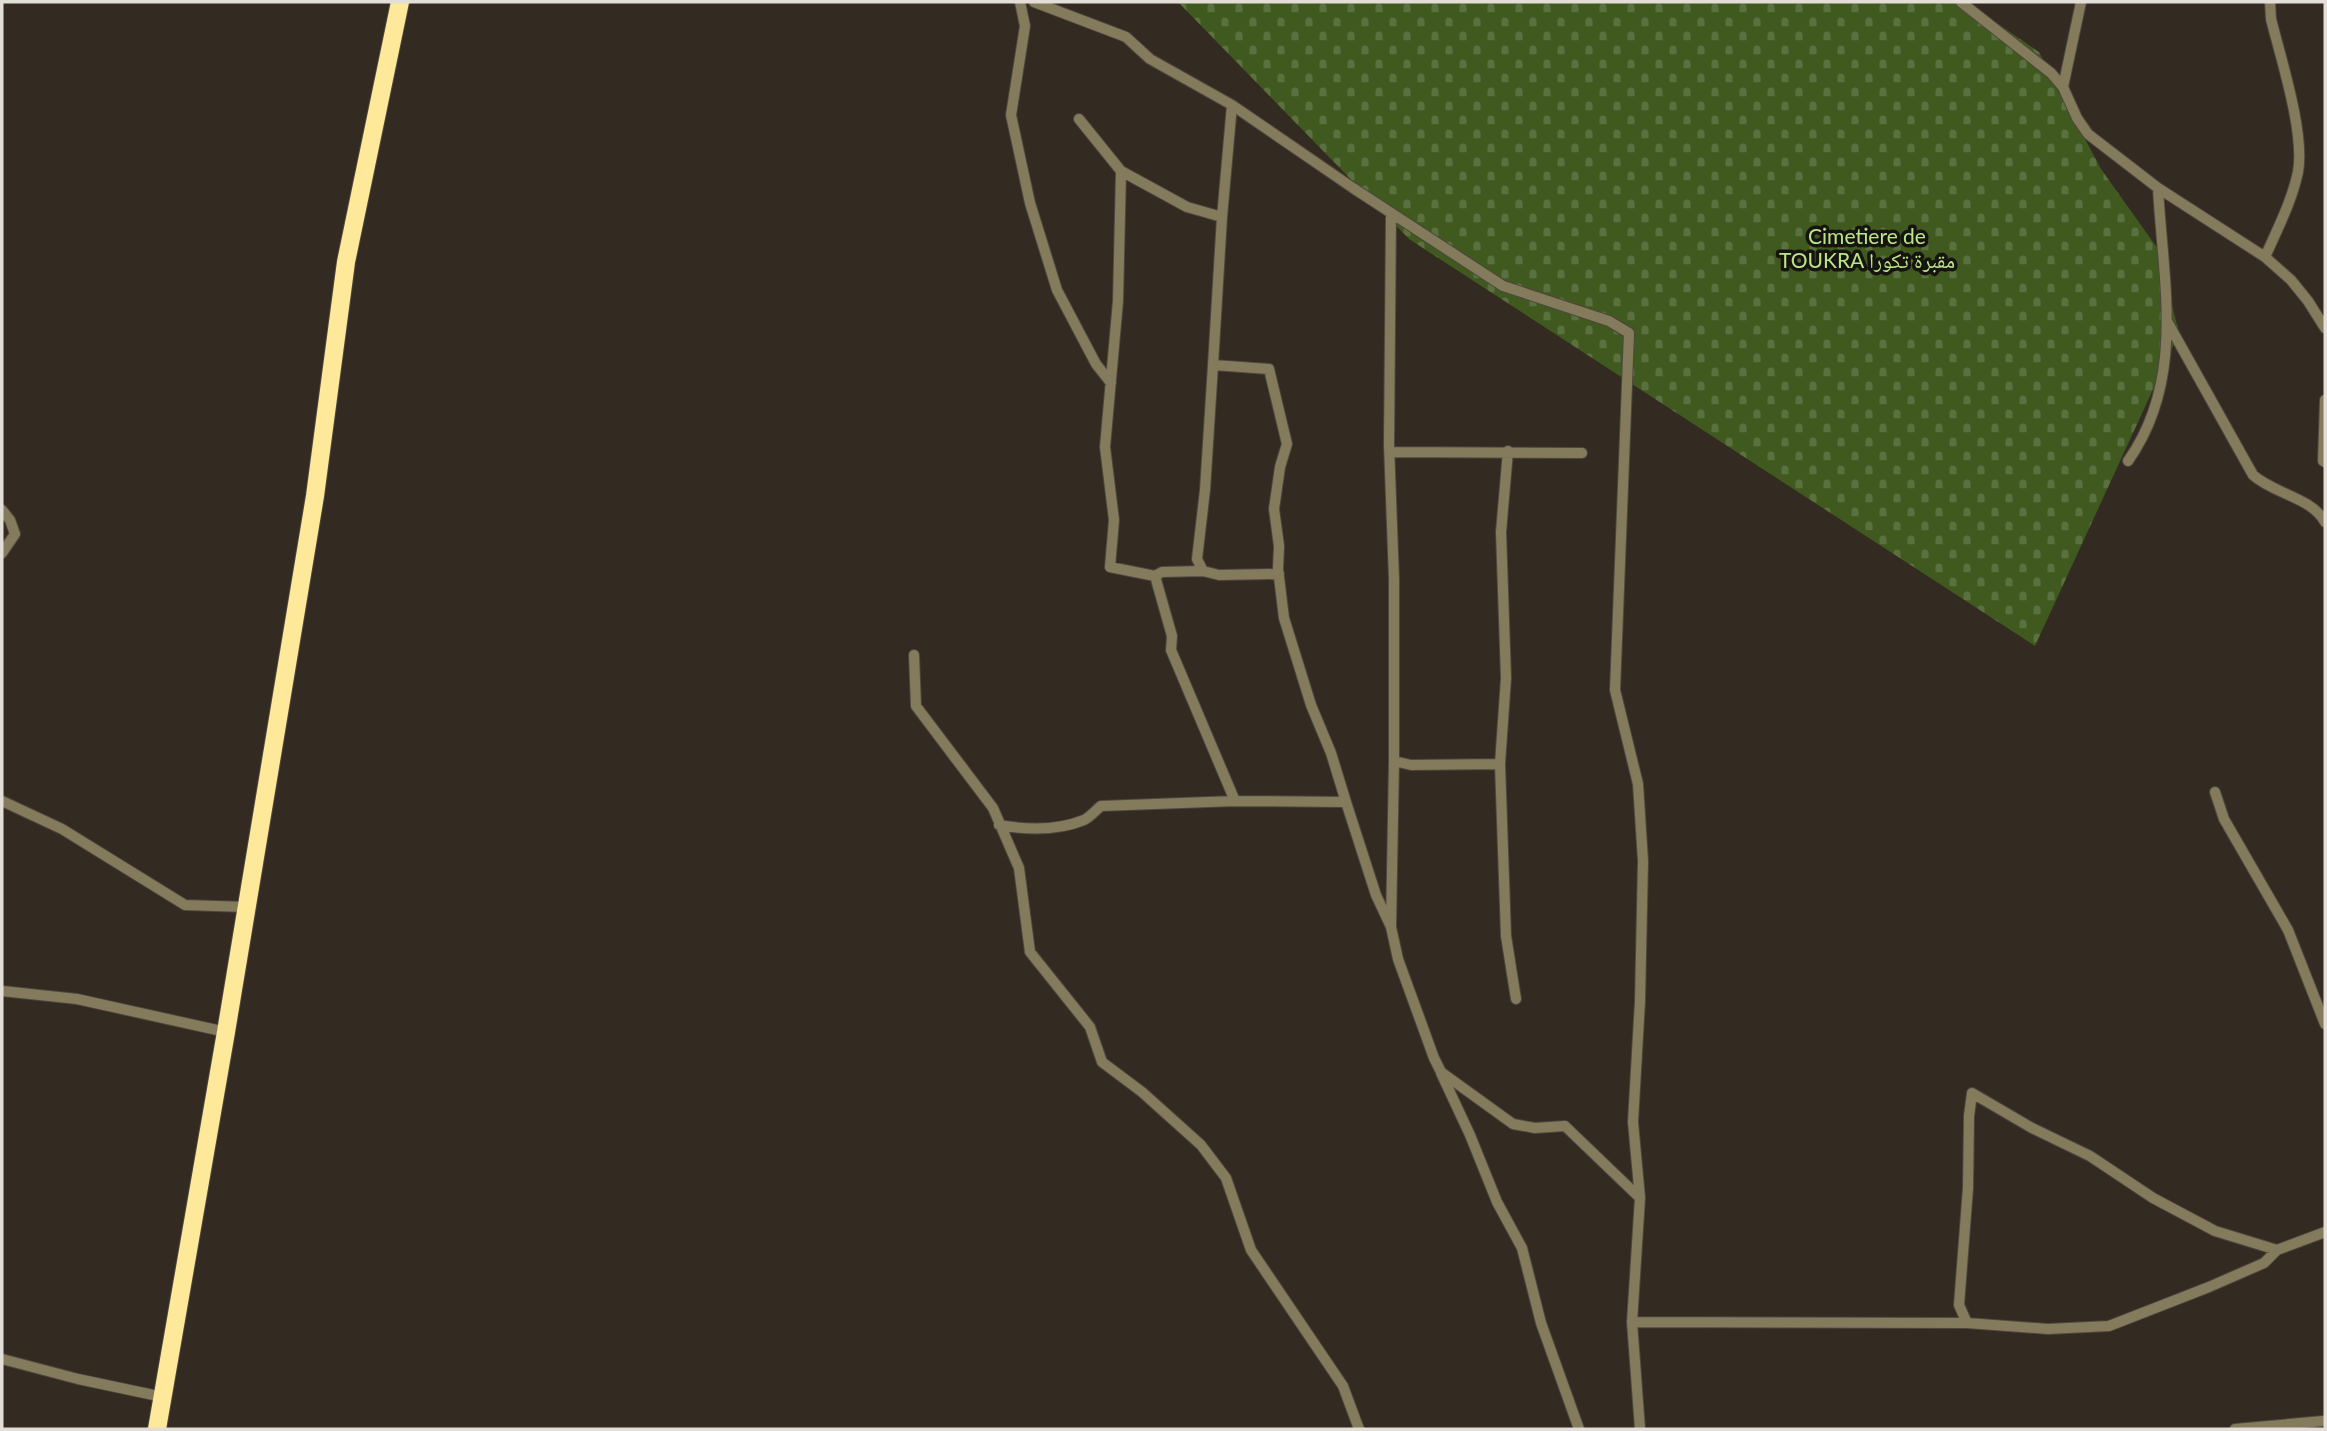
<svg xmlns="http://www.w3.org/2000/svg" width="2327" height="1431" font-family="Lato,'Noto Naskh Arabic',sans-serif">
  <defs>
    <pattern id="cemetery-stones" width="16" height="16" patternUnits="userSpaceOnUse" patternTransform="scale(1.75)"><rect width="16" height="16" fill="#3f591f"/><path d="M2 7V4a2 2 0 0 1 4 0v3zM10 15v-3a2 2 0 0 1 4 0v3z" fill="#5b703f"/></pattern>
  </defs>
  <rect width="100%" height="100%" fill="#332a22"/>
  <path fill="url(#cemetery-stones)" d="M1178,2H1966L2039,52L2101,169L2158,249L2179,333L2035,646L1409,239Z"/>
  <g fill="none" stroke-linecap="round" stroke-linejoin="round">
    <defs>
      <path id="street" d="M1020,2L1025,26L1011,115L1030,203L1057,290L1096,364L1111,383
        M1034,2L1126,37L1150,59L1232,105L1222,217L1213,365L1269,369L1287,444L1280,467L1274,509L1279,546L1278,569L1284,618L1311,705L1331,753L1346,802
        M1961,2L2051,73L2063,87L2077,118L2088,134L2158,188L2265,257L2291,280L2308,301L2325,328
        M2063,87L2081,2
        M1232,105L1353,188L1503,286L1609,321L1629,333L1615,690L1638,784L1643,861L1640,1001L1633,1122L1640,1198L1632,1322L1640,1429
        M1079,119L1121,171L1187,207L1222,217
        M1121,171L1118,301L1105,447L1114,520L1110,567L1155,576L1172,636L1171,650L1235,801L1346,802L1376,895L1391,927
        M1391,213L1389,445L1394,579V761L1411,765L1500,764
        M2265,257C2277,230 2292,201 2298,172C2305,133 2281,59 2271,19L2270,2
        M2168,323L2253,475C2274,494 2311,497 2325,522
        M1213,365L1205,490L1197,559L1203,571L1219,575L1279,574
        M2325,400L2323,461L2325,462
        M1508,451L1501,532L1506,678L1500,764L1506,936L1516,999
        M1390,452L1582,453
        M2128,461C2186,379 2163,282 2158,188
        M2,510L10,520L15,534L2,553
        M1155,576L1162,572L1203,571
        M914,655L916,706L993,808L1019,868L1030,952L1090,1027L1102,1062L1142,1092L1201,1145L1226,1178L1251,1250L1343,1386L1359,1429
        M1394,761L1391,927L1398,959L1434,1058L1441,1072L1513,1124L1535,1128L1565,1126L1640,1198
        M2215,792L2224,819L2288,930L2325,1024
        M2,801L62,829L185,905L246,907
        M999,825C1027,830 1057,831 1084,820C1090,817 1096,810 1101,806L1235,801
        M2,991L77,999L226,1032
        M1441,1073L1470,1135L1497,1202L1522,1248L1541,1323L1579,1429
        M2277,1250L2215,1231L2153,1198L2090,1156L2032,1128L1972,1093L1969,1116L1968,1188L1959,1305L1967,1323L2048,1329L2109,1326L2209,1287L2264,1263L2277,1250L2325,1232
        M1632,1322L1967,1323
        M2,1359L78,1379L163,1397
        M2235,1429L2323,1421"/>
      <path id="highway" d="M157,1429L226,1032L315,496L346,262L400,2"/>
    </defs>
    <use href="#street" stroke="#4f473f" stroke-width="12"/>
    <use href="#highway" stroke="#4f473f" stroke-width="20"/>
    <use href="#street" stroke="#837b5c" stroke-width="10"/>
    <use href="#highway" stroke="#fee99a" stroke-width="18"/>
  </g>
  <g text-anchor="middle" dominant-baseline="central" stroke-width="7" stroke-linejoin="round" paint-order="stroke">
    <g font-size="21" fill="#b9e788" stroke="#171410">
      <text x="1867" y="235">Cimetiere de<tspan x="1867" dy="24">TOUKRA مقبرة تكورا</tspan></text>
    </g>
  </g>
  <rect width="2327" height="1431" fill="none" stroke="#e3ded8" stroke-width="7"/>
</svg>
